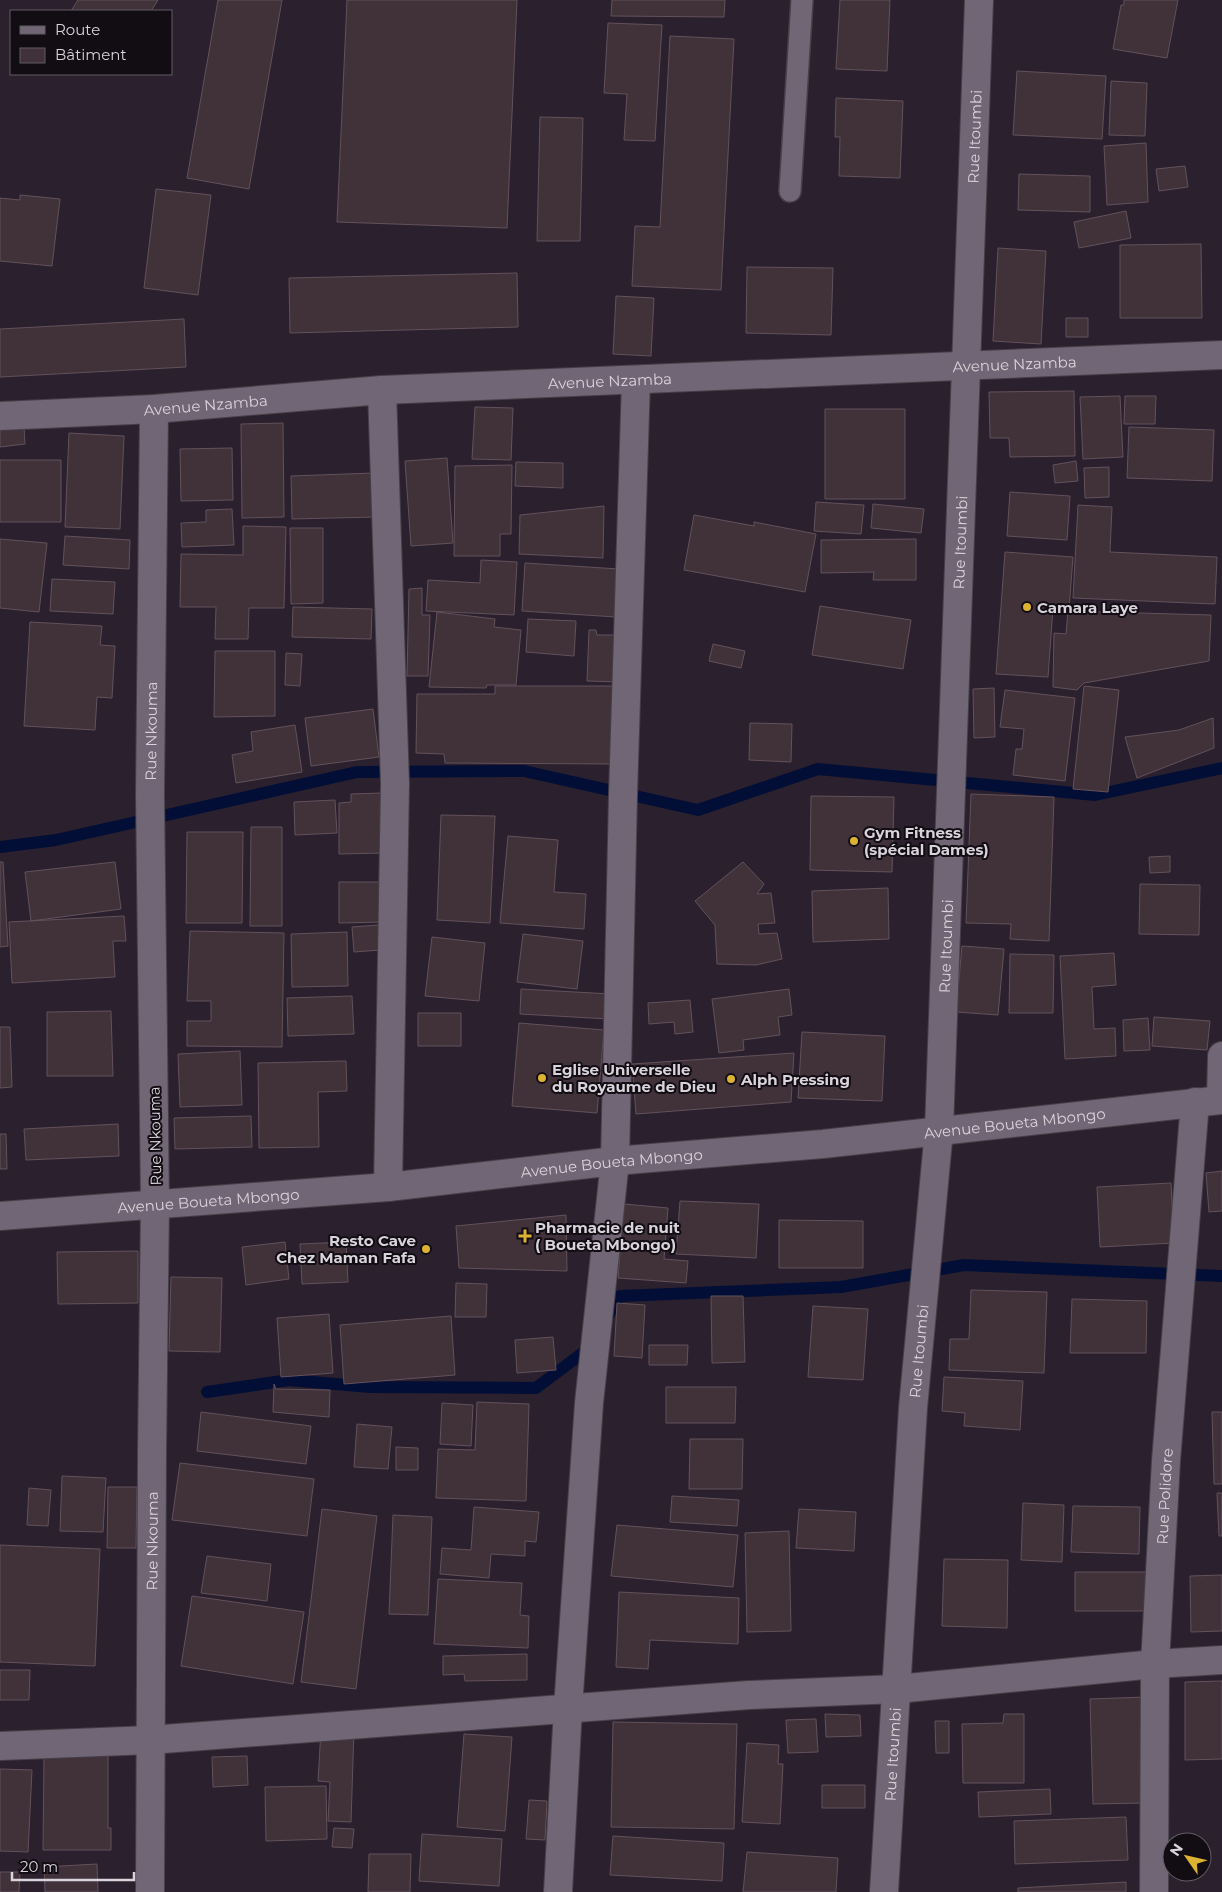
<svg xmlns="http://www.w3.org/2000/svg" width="1222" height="1892" font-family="Montserrat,sans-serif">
  <rect width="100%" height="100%" fill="#2b212e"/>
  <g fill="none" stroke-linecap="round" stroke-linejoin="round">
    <path stroke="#030e36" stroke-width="12" d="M0,847L56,840L357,772L524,771L698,810L818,769L1095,795L1222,768
      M605,1321L620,1296L841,1287L964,1265L1222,1276
      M207,1392L289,1380L370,1387L536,1388L588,1349L592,1343"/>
  </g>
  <path fill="#41323a" stroke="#63515b" d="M78,0H158L151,11H71Z
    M218,0H282L249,189L187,178Z
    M347,0H517L507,228L337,222Z
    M612,0H725L724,17L611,16Z
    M840,0H890L887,71L836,69Z
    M1124,0H1178L1167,58L1113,49L1121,5H1124Z
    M608,23L662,25L655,141L624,140L627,94L604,93Z
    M670,36L734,39L721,290L632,286L635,226L660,227Z
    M1017,71L1106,76L1102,139L1013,135Z
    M1111,81L1147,83L1145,136L1109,135Z
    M836,98L903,101L900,178L839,176L840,137H835Z
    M540,117L583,118L580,241H537Z
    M1146,143L1148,202L1107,205L1104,146Z
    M1185,166L1188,187L1159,191L1156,169Z
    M1019,174L1090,176V212L1018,210Z
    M156,189L211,195L198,295L144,288Z
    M20,195L60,199L52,266L0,261V198L20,200Z
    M1126,211L1131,238L1079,248L1074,222Z
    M1201,244L1202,318H1120V245Z
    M998,248L1046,251L1041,344L993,341Z
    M747,267L833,268L831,335L746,333Z
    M517,273L518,327L290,333L289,278Z
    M616,296L654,298L651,356L613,354Z
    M1066,318H1088V337H1066Z
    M184,319L186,367L0,377V329Z
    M1074,391L1075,456L1010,457L1009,438H990L989,392Z
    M1120,396L1123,457L1083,459L1080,397Z
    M1125,396H1156L1155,424H1124Z
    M475,407L513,408L511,460L472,459Z
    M825,409H905V499H825Z
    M283,423L284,517L242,518L241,424Z
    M24,427L25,444L0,447V429Z
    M1129,427L1214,430L1212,481L1127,478Z
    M69,433L124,436L120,529L65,527Z
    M232,448L233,500L181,501L180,449Z
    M447,458L453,543L411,546L405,461Z
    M0,460H61V522H0Z
    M1076,461L1078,481L1055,483L1053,465Z
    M516,462L563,463V488L515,486Z
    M512,465L511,534H500V556H454L455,466Z
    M1109,467V497L1085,498L1084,468Z
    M374,473L375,517L292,519L291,476Z
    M1010,492L1070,496L1067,540L1007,536Z
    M816,502L864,505L861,534L814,531Z
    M873,504L924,509L921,533L871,528Z
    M1078,505L1112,507L1110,552L1217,557L1215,604L1073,598Z
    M604,506L603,558L519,554L520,515Z
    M232,509L234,545L182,547L181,523L206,522V510Z
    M694,515L754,526V522L816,534L805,592L684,570Z
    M243,526L286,527L284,608H249L248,639H215L216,607H180L181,554L243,555Z
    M290,528H323V603L291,604Z
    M65,536L130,540L129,569L63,565Z
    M0,539L47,543L39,612L0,608Z
    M916,539V580H873L874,572L821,573V540Z
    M1005,552L1073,557L1069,609L1053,608L1048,677L996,674Z
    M481,560L517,562L514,615L426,611L428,580L480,583Z
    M525,563L619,569L616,617L522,611Z
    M52,579L115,582L113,614L50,611Z
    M422,588V615H430L428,676H407L409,589Z
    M820,606L911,620L903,669L812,655Z
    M293,607L372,609L371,639L292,637Z
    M1068,611L1211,615L1209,661L1084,683L1077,690L1053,687L1054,633L1066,634Z
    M437,612L495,619L494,627L521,630L516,685H487L486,688L429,687Z
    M528,619L576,621L574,656L526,652Z
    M30,622L102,626L100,645L115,646L112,698L97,697L95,730L24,726Z
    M589,630H596L597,635H616L620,682L587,681Z
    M713,644L745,651L741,668L709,661Z
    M215,651H275V716L214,717Z
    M286,653L302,654L300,686L285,685Z
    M495,686H614L613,764L445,763L444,754L416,753L417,694H495Z
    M1084,686L1119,690L1108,792L1073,789Z
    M994,688L995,737L974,738L973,689Z
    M1005,690L1075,698L1065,781L1013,775L1016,749H1022L1024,729L1000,727Z
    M373,709L379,757L311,766L305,718Z
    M1213,718L1214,748L1137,778L1125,737L1179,730Z
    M750,723L792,724L791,762L749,760Z
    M295,725L302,772L236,783L232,755L253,751L251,732Z
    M382,793L383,853L339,854V803L351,802V794Z
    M971,794L1054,797L1049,941L1010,939L1011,924L966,923Z
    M811,796L894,797L892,872L810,870Z
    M335,800L337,833L295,835L294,802Z
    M441,815L495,816L490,923L437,920Z
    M251,827H282V926H250Z
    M187,832H243L242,923H186Z
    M508,836L558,840L554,892L586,894L584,929L500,923Z
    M1170,856V872L1150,873L1149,857Z
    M0,862H3L8,946L0,947Z
    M115,862L121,909L31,921L25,872Z
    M743,862L764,884L757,894L771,893L775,923L758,924L759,934L777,933L782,959L756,965L717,964L715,925L695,901Z
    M339,882H383L384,922L339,923Z
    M1140,884L1200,885L1199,935L1139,934Z
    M888,888L889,939L813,942L812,891Z
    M124,916L126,941H113L115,977L12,983L9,922Z
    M379,925L380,950L354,952L352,927Z
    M190,931L284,933L282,1047L187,1046V1021H211V1001H187Z
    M347,932L348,986L292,987L291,934Z
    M523,934L583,941L577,989L517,982Z
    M432,937L485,943L479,1001L425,996Z
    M962,946L1004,949L998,1015L956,1012Z
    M1114,953L1116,985L1092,987L1094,1029L1115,1028L1116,1056L1065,1059L1060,956Z
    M1010,954L1054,955L1053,1013H1009Z
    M521,989L611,994L609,1019L520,1014Z
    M789,989L792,1015L778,1017L780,1035L743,1040L744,1050L719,1053L712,999Z
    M352,996L354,1034L288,1036L287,998Z
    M690,1000L693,1032L675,1034L674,1022L649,1024L648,1003Z
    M111,1011L113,1076H47V1012Z
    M418,1013H461V1046H418Z
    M1154,1017L1210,1021L1207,1050L1152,1046Z
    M1148,1018L1150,1050L1124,1051L1123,1020Z
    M519,1023L604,1030L597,1113L512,1106Z
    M0,1027H10L12,1087L0,1088Z
    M802,1032L885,1036L882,1101L798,1098Z
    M240,1051L242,1105L180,1107L178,1054Z
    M794,1053L791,1102L636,1114L632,1064Z
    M346,1061L347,1091L318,1092L319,1147L259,1148L258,1063Z
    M251,1116L252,1147L175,1149L174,1118Z
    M118,1124L119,1156L26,1160L24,1129Z
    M0,1134H6L7,1169H0Z
    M1222,1171V1211L1209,1212L1206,1173Z
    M1171,1183L1174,1243L1100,1247L1097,1187Z
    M680,1201L759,1204L756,1258L676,1254Z
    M624,1204L668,1208L664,1259L688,1261L686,1283L618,1278Z
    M566,1215L567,1271L459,1268L456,1226Z
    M779,1220L863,1221V1268H779Z
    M285,1242L289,1279L246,1285L242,1247Z
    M346,1242L348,1282L302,1284L300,1244Z
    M138,1251V1303L58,1304L57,1252Z
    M171,1277L222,1278L220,1352L169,1351Z
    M456,1283L487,1284L486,1317H455Z
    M971,1290L1047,1292L1044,1373L949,1370L950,1339H969Z
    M711,1296H743L745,1362L712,1363Z
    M1072,1299L1147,1301L1146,1353H1070Z
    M617,1303L645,1305L642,1358L614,1356Z
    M813,1306L868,1309L863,1380L808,1377Z
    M329,1314L333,1373L281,1377L277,1318Z
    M451,1316L455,1375L344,1384L340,1325Z
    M553,1337L556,1370L517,1373L515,1340Z
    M649,1345H688L687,1365H649Z
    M944,1377L1023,1381L1020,1430L964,1426L965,1413L942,1411Z
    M274,1384L276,1389L330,1390L329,1417L273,1412Z
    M666,1387H736L735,1423H666Z
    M477,1402L529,1404L526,1501L436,1498L438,1449L475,1450Z
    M442,1403L473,1405L471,1446L440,1444Z
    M201,1412L311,1426L306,1464L197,1451Z
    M1212,1412H1222V1484H1214Z
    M357,1424L392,1427L388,1469L354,1467Z
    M690,1439H743L742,1489H689Z
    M396,1447L418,1448V1470H396Z
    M180,1463L314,1479L307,1536L172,1520Z
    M62,1476L106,1478L103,1532L60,1531Z
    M108,1487H137L136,1548H107Z
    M29,1488L51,1490L48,1526L27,1525Z
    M1217,1493H1222V1536H1219Z
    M672,1496L739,1500L737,1526L670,1522Z
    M1023,1503L1064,1505L1062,1562L1021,1560Z
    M1073,1506L1140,1507L1139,1554L1071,1552Z
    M474,1507L539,1512L536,1542L525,1541V1556L491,1554L489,1578L440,1574L442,1548L471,1550Z
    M322,1509L377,1516L356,1689L301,1682Z
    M799,1509L856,1512L854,1551L796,1548Z
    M393,1515L432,1517L428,1615L389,1614Z
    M617,1525L738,1535L733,1587L611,1576Z
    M789,1531L791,1631L747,1632L745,1533Z
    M0,1545L100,1549L95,1666L0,1662Z
    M207,1556L271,1564L267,1601L201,1593Z
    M944,1559L1008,1560L1007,1628L942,1626Z
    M1075,1572H1151L1150,1611H1075Z
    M1222,1575V1631L1191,1632L1190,1576Z
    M438,1579L522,1583L520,1615L529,1616L528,1648L434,1644Z
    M619,1592L739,1598L738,1644L650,1640L648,1669L616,1667Z
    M192,1596L304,1612L293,1684L181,1666Z
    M527,1654V1680L465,1681L464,1674L443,1675V1656Z
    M0,1670H30L29,1700H0Z
    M1222,1681V1759L1185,1760V1682Z
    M1146,1697L1143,1803L1093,1804L1090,1699Z
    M825,1714L860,1715L861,1736L826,1737Z
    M1004,1714H1024V1783H963L962,1724L1003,1723Z
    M816,1719L818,1752L788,1753L786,1720Z
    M935,1721H949V1753H936Z
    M613,1722L737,1724L734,1829L611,1827Z
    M321,1730H354L351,1822L328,1821L330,1782L318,1781Z
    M464,1734L512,1737L505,1831L457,1827Z
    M747,1743L779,1745L778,1764H783L780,1824L742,1822Z
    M108,1755V1828H111V1850H43L44,1756Z
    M247,1756L248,1785L213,1787L212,1757Z
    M0,1769L32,1770L28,1852L0,1851Z
    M822,1785H865V1808H822Z
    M326,1786L327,1839L266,1841L265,1787Z
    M1050,1789L1051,1814L979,1817L978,1792Z
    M529,1800L547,1801L545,1840L526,1839Z
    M1126,1817L1128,1860L1015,1864L1014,1821Z
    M334,1828L354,1829L352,1848L332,1847Z
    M422,1834L502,1839L499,1886L419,1881Z
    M613,1836L724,1843L722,1881L610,1875Z
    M747,1852L838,1858L836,1892H743Z
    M369,1854H411L410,1892H368Z
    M97,1864L98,1892H45L44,1867Z
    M0,1872H20L19,1892H0Z
    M1126,1882V1892H1018V1888Z"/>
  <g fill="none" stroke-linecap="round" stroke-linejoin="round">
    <defs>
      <path id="service" d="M790,191L802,0"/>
      <g id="minor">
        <path d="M382,390L395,784L388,1187"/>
        <path id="s1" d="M0,416L154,409L382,390L1222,355"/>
        <path d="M1221,1100L1222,1056"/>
        <path d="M0,1746L150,1740L749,1695L897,1689L1155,1664L1222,1660"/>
        <path id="s2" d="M150,1892L152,1451L155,1204L150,794L154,409"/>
        <path d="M558,1892L568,1708L589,1403L615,1161L623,795L636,380"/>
        <path id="s3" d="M1154,1892L1155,1664L1166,1461L1195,1102"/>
      </g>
      <g id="tertiary">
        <path id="s4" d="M0,1216L388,1187L615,1161L823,1144L1222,1100"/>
        <path id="s5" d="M884,1892L913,1408L939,1130L979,0"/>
      </g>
    </defs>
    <use href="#service" stroke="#463f49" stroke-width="24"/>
    <use href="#minor" stroke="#463f49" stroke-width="30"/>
    <use href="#tertiary" stroke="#463f49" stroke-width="30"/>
    <use href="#service" stroke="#716675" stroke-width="21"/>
    <use href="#minor" stroke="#716675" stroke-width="28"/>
    <use href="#tertiary" stroke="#716675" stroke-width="28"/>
  </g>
  <g fill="#dcb233" stroke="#110d12" stroke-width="2">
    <circle cx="1027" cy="607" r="5"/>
    <circle cx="854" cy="841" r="5"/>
    <circle cx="542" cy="1078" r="5"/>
    <circle cx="731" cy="1079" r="5"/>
    <path d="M522.5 1228.5h5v5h5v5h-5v5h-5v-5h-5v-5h5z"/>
    <circle cx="426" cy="1249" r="5"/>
  </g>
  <g text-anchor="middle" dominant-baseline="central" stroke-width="4" stroke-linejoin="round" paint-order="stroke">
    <g font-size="15" fill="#d9d3db" stroke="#110d12">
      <text stroke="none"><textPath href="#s5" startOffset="1758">Rue Itoumbi</textPath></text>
      <text stroke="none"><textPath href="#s1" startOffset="1016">Avenue Nzamba</textPath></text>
      <text stroke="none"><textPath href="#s1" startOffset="611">Avenue Nzamba</textPath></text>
      <text stroke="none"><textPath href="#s1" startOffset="206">Avenue Nzamba</textPath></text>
      <text stroke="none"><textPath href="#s5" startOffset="1352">Rue Itoumbi</textPath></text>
      <text stroke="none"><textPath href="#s2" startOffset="1161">Rue Nkouma</textPath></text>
      <text stroke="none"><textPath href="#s5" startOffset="948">Rue Itoumbi</textPath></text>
      <text stroke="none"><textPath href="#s4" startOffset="1019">Avenue Boueta Mbongo</textPath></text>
      <text transform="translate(155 1136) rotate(-91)">Rue Nkouma</text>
      <text stroke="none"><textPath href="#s4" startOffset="614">Avenue Boueta Mbongo</textPath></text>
      <text stroke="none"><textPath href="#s4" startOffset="209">Avenue Boueta Mbongo</textPath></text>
      <text stroke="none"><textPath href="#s5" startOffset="542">Rue Itoumbi</textPath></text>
      <text stroke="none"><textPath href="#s3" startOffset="396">Rue Polidore</textPath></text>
      <text stroke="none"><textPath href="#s2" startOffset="351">Rue Nkouma</textPath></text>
      <text stroke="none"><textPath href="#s5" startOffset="138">Rue Itoumbi</textPath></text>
    </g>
    <g font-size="15" font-weight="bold" fill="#d9d3db" stroke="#110d12" text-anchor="start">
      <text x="1037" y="607">Camara Laye</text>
      <text x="864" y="832">Gym Fitness<tspan x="864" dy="17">(spécial Dames)</tspan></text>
      <text x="552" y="1069">Eglise Universelle<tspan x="552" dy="17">du Royaume de Dieu</tspan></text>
      <text x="741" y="1079">Alph Pressing</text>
      <text x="535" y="1227">Pharmacie de nuit<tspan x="535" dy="17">( Boueta Mbongo)</tspan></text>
      <text x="416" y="1240" text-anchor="end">Resto Cave<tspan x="416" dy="17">Chez Maman Fafa</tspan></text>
    </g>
  </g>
  <rect x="10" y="10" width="162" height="65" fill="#110d12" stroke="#615c62"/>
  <rect x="20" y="26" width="25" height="8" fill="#716675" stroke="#615c62"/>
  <text x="55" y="35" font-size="15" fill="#d9d3db">Route</text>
  <rect x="20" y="48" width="25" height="15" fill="#41323a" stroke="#615c62"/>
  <text x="55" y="60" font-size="15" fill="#d9d3db">Bâtiment</text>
  <g transform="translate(1187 1857) rotate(304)"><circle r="24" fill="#110d12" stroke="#615c62"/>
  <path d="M0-4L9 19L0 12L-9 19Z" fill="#dcb233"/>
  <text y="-8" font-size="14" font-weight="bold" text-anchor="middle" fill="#d9d3db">N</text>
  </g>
  <path d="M12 1872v8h122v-8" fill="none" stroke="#d9d3db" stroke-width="2.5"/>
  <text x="20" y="1872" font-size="15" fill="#d9d3db" stroke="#110d12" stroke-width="4" paint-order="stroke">20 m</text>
</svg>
